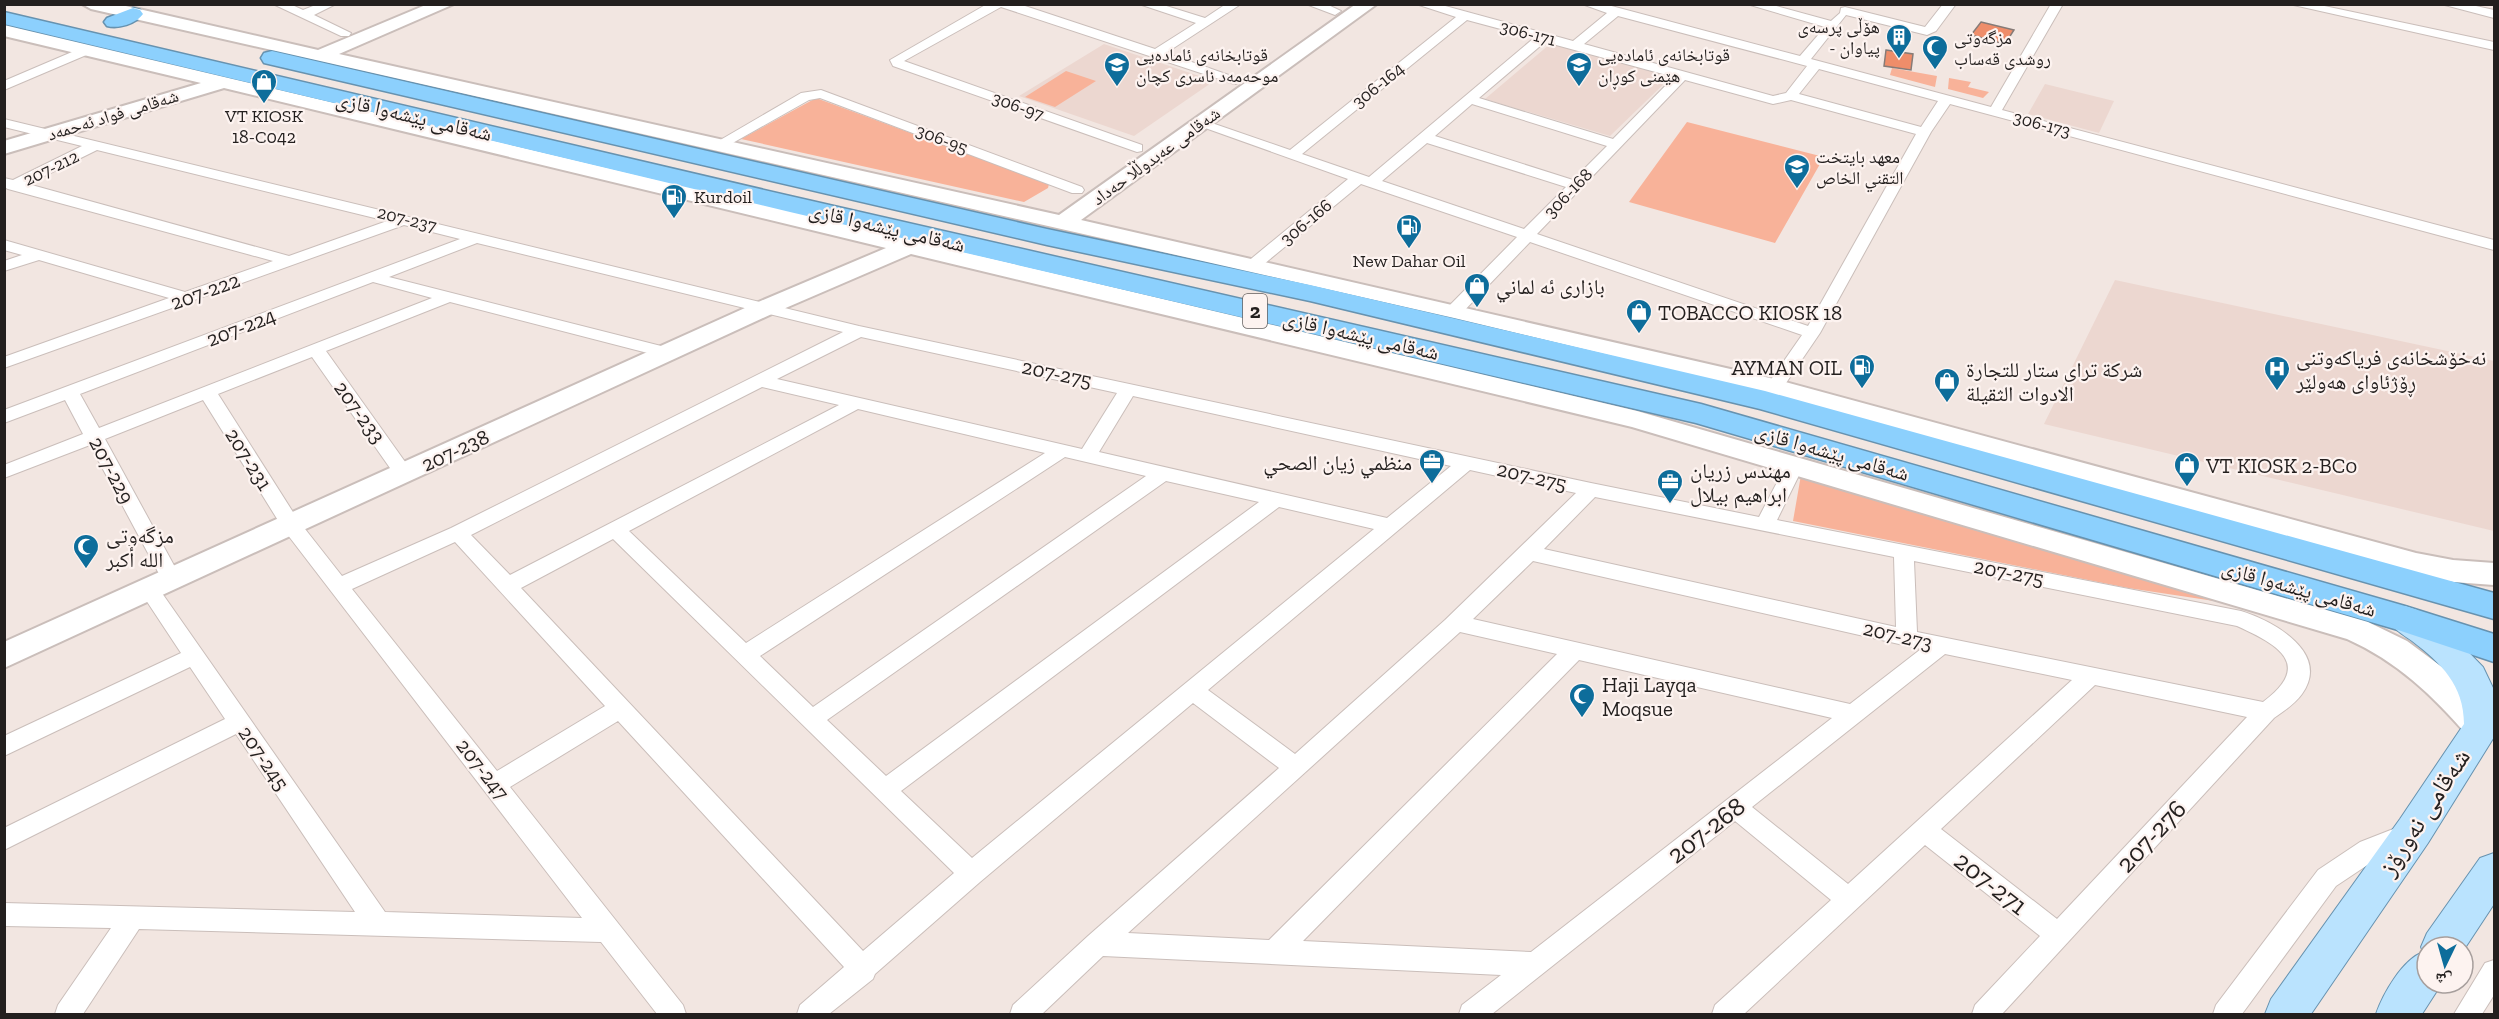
<svg xmlns="http://www.w3.org/2000/svg" width="2499" height="1019" font-family="'Zilla Slab','Noto Naskh Arabic',serif">
  <rect width="100%" height="100%" fill="#f2e6e1"/>
  <path fill="#ecd7d0" d="M1104,44L1214,81L1134,136L1019,96Z
    M1550,44L1671,76V77L1610,136L1485,99Z
    M2045,84L2114,101L2099,133L2028,114Z
    M2115,280L2494,361V531L2044,424Z"/>
  <path fill="#f8b299" d="M1892,68L1937,76L1935,87L1890,75Z
    M1066,71L1096,81L1055,107L1025,97Z
    M1949,78L1971,82L1968,87L1989,92L1983,98L1948,89Z
    M816,98L1049,184L1048,188L1024,202L741,139Z
    M1687,122L1824,157L1775,243L1629,202Z
    M1801,475L2234,604L2128,588L1793,521Z"/>
  <path fill="#ee8d6a" stroke="#867b77" stroke-width="1.5" d="M1981,22L2014,30L2005,44L1971,35Z
    M1886,50L1913,54L1911,70L1884,66Z"/>
  <g fill="none" stroke-linecap="round" stroke-linejoin="round">
    <defs>
      <path id="street" d="M273,4H290L303,10L318,4H336L314,15L351,33L349,36H341Z
        M987,4H1019L1155,49L1196,23L1139,4H1160L1205,18L1226,4H1241L1166,53L1243,80L1236,84L1231,83L1001,7L904,61L1142,145V151L1137,152L893,66L890,60Z
        M1306,4H1326L1341,11L1335,15Z
        M1416,4H1438L1573,41L1607,13L1582,4H1604L1800,56L1825,27L1747,4H1769L1831,21L1840,13L1841,8L1845,7L1925,27L1943,4H1956L1936,31L1927,35L1846,15L1811,59L1991,107L2051,4H2063L2002,110L2494,240V250L1950,104L1931,132L1820,333L1771,405L1765,407L1756,401L1802,335L1530,242L1460,315H1448L1446,311L1448,307L1517,237L1361,184L1258,269H1246L1244,266L1246,263L1348,179L1194,124L1201,120L1206,121L1290,150L1456,17ZM1618,16L1807,66L1786,93L1773,96L1584,44ZM1467,20L1534,38L1369,177L1302,154ZM1545,42L1674,77L1613,139L1479,98ZM1819,69L1938,101L1921,127L1799,94ZM1685,80L1773,104L1791,100L1916,134L1808,326L1537,234ZM1472,104L1607,146L1573,180L1435,136ZM1427,143L1566,187L1524,229L1382,181Z
        M2289,4H2315L2494,42V50Z
        M2441,4H2467L2494,10V18Z
        M86,46L91,47V53L4,90V81Z
        M821,90L1082,187L1084,190L1082,193H1072L820,98L809,100L722,149H712L710,146L801,93Z
        M4,119L859,326L1591,483L1759,517L1786,465L1788,461H1802L1804,465L1777,520L2241,611C2274,621 2331,653 2302,694C2295,704 2284,711 2274,718L2002,1014H1972L1975,1005L2040,936L1925,845L1744,1014H1712L1715,1005L1831,900L1735,821L1492,1014H1459L1462,1005L1501,975L1103,956L1042,1014H1010L1013,1005L1088,936L1279,768L1193,703L980,882L875,974L873,979L829,1014H797L800,1005L844,967L618,721L510,787L683,1005L686,1014H657L601,942L139,929L83,1014H55L58,1005L111,928L4,926V903L355,912L236,734L4,850V828L225,719L190,667L4,756V736L181,653L140,591L143,586L150,583L157,586L385,912L582,918L284,530L203,400L105,439L182,580L179,585L172,588L165,585L90,445L4,478V465L83,434L65,400L4,423V410L460,239L404,225L4,368V357L169,298L39,260L4,271V261L22,255L4,250V240L185,292L273,261L8,189L4,187V178L13,180L82,146L4,127ZM97,150L387,221L289,256L28,184ZM477,243L843,332L451,528L342,576L298,520L218,394L312,357L397,478H411L413,473L326,351L450,302L667,358L676,353L673,349L389,277ZM373,282L432,298L99,428L80,394ZM861,337L1117,393L1082,449L777,379ZM762,387L839,405L510,575L471,535ZM1133,396L1451,466L1387,518L1099,452ZM858,409L1045,453L746,643L629,531ZM1065,457L1146,476L813,707L760,656ZM1470,470L1576,493L1445,620L1295,754L1208,690ZM1166,481L1259,502L886,776L827,720ZM1595,497L1894,557L1896,627L1544,549ZM1279,507L1374,529L972,858L901,791ZM613,539L954,873L863,951L521,588ZM455,542L605,706L497,771L352,589ZM1533,561L1921,649L1850,704L1473,619ZM1914,561L2237,626C2279,645 2313,665 2263,702L1917,632ZM1460,632L1557,654L1269,940L1128,933ZM1945,654L2072,680L1848,884L1752,807ZM1579,660L1832,718L1531,952L1303,941ZM2095,685L2247,717L2057,919L1941,829Z
        M2406,824L2415,827L2418,834L2415,841L2378,858L2336,886L2242,1014H2213L2216,1005L2318,870L2360,842Z
        M2494,960V995L2482,1014H2454L2485,963Z"/>
      <path id="secondary" d="M82,4H117L318,50L428,4H454L339,54L1059,215L1356,4H1377L1081,220L1774,379L2416,553L2453,560L2494,563V585L2453,582L2416,575L1770,394L1454,318L91,9Z
        M4,25L1637,411L2368,622L2407,641L2450,673L2492,718L2494,723L2492,736L2480,740L2468,736C2432,695 2398,662 2347,639L1632,427L911,254L774,313L4,668V642L756,303L886,248L224,88L4,154V141L201,83L4,36Z"/>
      <path id="primary" d="M2405,606L2417,610L2446,629L2483,667L2494,690V737L2428,843L2311,1014H2265L2271,999L2400,819L2464,724C2464,685 2441,663 2412,641C2402,634 2394,630 2388,619L2393,610Z
        M2494,853V904L2463,951V947H2427V983H2442L2422,1014H2376C2383,994 2402,960 2423,952L2421,947L2427,933L2480,858Z"/>
      <path id="highway" d="M133,8L140,10L143,14C136,24 118,29 107,26L104,22L107,18Z
        M4,12L790,196L1701,404L2405,606L2494,634V662L2398,630L1696,423L790,212L4,24Z
        M272,51L1047,229L1310,285L1765,391L2494,593V619L1760,409L1310,301L1047,245L264,63L261,58L264,53Z"/>
    </defs>
    <use href="#street" stroke="#cabeba" stroke-width="2"/>
    <use href="#secondary" stroke="#cabeba" stroke-width="4"/>
    <use href="#primary" stroke="#6792af" stroke-width="2"/>
    <use href="#highway" stroke="#6792af" stroke-width="3"/>
    <use href="#street" fill="#fff" fill-rule="evenodd"/>
    <use href="#secondary" fill="#fff" fill-rule="evenodd"/>
    <use href="#primary" fill="#bae3fe" fill-rule="evenodd"/>
    <use href="#highway" fill="#8cd0fd" fill-rule="evenodd"/>
  </g>
  <defs>
    <symbol id="building-pin" viewBox="-11 -11 22 30"><path d="M0 17L-7.5 6A9.5 9.5 0 1 1 7.5 6Z" fill="#0d6d9b" stroke="#fdf3f0"/><path d="M-4-6H4V6H1V3H-1V6H-4ZM-2.5-4.3h1.7v1.8h-1.7ZM.8-4.3h1.7v1.8H.8ZM-2.5-1h1.7V.8h-1.7ZM.8-1h1.7V.8H.8Z" fill="#fff"/></symbol>
    <symbol id="mosque-pin" viewBox="-11 -11 22 30"><path d="M0 17L-7.5 6A9.5 9.5 0 1 1 7.5 6Z" fill="#0d6d9b" stroke="#fdf3f0"/><path d="M3.5-4.9A6 6 0 1 0 3.5 4.9A5 5 0 1 1 3.5-4.9Z" fill="#fff"/></symbol>
    <symbol id="school-pin" viewBox="-11 -11 22 30"><path d="M0 17L-7.5 6A9.5 9.5 0 1 1 7.5 6Z" fill="#0d6d9b" stroke="#fdf3f0"/><path d="M0-5L7-2L0 1L-7-2ZM-4 1L0 2.5L4 1V4Q0 6-4 4Z" fill="#fff"/></symbol>
    <symbol id="shop-pin" viewBox="-11 -11 22 30"><path d="M0 17L-7.5 6A9.5 9.5 0 1 1 7.5 6Z" fill="#0d6d9b" stroke="#fdf3f0"/><path d="M-5-2.5h2.3a2.7 3.5 0 0 1 5.4 0H5L5.5 6h-11ZM-1.5-2.5h3a1.5 2.3 0 0 0-3 0Z" fill="#fff"/></symbol>
    <symbol id="fuel-pin" viewBox="-11 -11 22 30"><path d="M0 17L-7.5 6A9.5 9.5 0 1 1 7.5 6Z" fill="#0d6d9b" stroke="#fdf3f0"/><path d="M-5.5-6h7V0h2V4h1.3V-2.5L3-4.5l.8-.8L6-3V5H2.5V1h-1V6h-7ZM-4.2-4.7v3.2H.2V-4.7Z" fill="#fff"/></symbol>
    <symbol id="hospital-pin" viewBox="-11 -11 22 30"><path d="M0 17L-7.5 6A9.5 9.5 0 1 1 7.5 6Z" fill="#0d6d9b" stroke="#fdf3f0"/><path d="M-5-5h3v3.5h4V-5h3V5h-3V1.5h-4V5h-3Z" fill="#fff"/></symbol>
    <symbol id="office-pin" viewBox="-11 -11 22 30"><path d="M0 17L-7.5 6A9.5 9.5 0 1 1 7.5 6Z" fill="#0d6d9b" stroke="#fdf3f0"/><path d="M-6-3h4V-5.5h4V-3h4V5H-6ZM-1-4.5V-3h2v-1.5ZM-6 0V1H6V0Z" fill="#fff"/></symbol>
  </defs>
  <g fill-rule="evenodd">
    <use href="#building-pin" x="1884" y="22" width="30" height="40"/>
    <use href="#mosque-pin" x="1920" y="33" width="30" height="40"/>
    <use href="#school-pin" x="1102" y="50" width="30" height="40"/>
    <use href="#school-pin" x="1564" y="50" width="30" height="40"/>
    <use href="#shop-pin" x="249" y="67" width="30" height="40"/>
    <use href="#school-pin" x="1782" y="152" width="30" height="40"/>
    <use href="#fuel-pin" x="659" y="182" width="30" height="40"/>
    <use href="#fuel-pin" x="1394" y="212" width="30" height="40"/>
    <use href="#shop-pin" x="1462" y="271" width="30" height="40"/>
    <use href="#shop-pin" x="1624" y="297" width="30" height="40"/>
    <use href="#fuel-pin" x="1847" y="352" width="30" height="40"/>
    <use href="#hospital-pin" x="2262" y="354" width="30" height="40"/>
    <use href="#shop-pin" x="1932" y="366" width="30" height="40"/>
    <use href="#office-pin" x="1417" y="447" width="30" height="40"/>
    <use href="#shop-pin" x="2172" y="450" width="30" height="40"/>
    <use href="#office-pin" x="1655" y="467" width="30" height="40"/>
    <use href="#mosque-pin" x="71" y="532" width="30" height="40"/>
    <use href="#mosque-pin" x="1567" y="681" width="30" height="40"/>
  </g>
  <g text-anchor="middle" dominant-baseline="central" stroke-width="4.5" stroke-linejoin="round" paint-order="stroke">
    <g font-size="18" fill="#231f1e" stroke="#fdf3f0" text-anchor="start">
      <text x="1880" y="27" text-anchor="end">هۆڵی پرسەی<tspan x="1880" dy="21">- پیاوان</tspan></text>
      <text x="1954" y="38">مزگەوتی<tspan x="1954" dy="21">روشدی قەساب</tspan></text>
      <text x="1136" y="55">قوتابخانەی ئامادەیی<tspan x="1136" dy="21">موحەمەد ناسری کچان</tspan></text>
      <text x="1598" y="55">قوتابخانەی ئامادەیی<tspan x="1598" dy="21">هێمنی کوڕان</tspan></text>
      <text x="264" y="116" text-anchor="middle">VT KIOSK<tspan x="264" dy="21">18-C042</tspan></text>
      <text x="1816" y="157">معهد بايتخت<tspan x="1816" dy="21">التقني الخاص</tspan></text>
      <text x="694" y="197">Kurdoil</text>
      <text x="1409" y="261" text-anchor="middle">New Dahar Oil</text>
    </g>
    <g font-size="18" fill="#231f1e" stroke="#fdf3f0">
      <text transform="translate(1528 33) rotate(15)">306-171</text>
      <text transform="translate(1378 85) rotate(-39)">306-164</text>
      <text transform="translate(1018 106) rotate(20)">306-97</text>
      <text transform="translate(113 115) rotate(-17)">شەقامی فواد ئەحمەد</text>
      <text transform="translate(2042 124) rotate(15)">306-173</text>
      <text transform="translate(942 139) rotate(21)">306-95</text>
      <text transform="translate(1156 156) rotate(-36)">شەقامی عەبدوڵڵا حەداد</text>
      <text transform="translate(51 168) rotate(-26)">207-212</text>
      <text transform="translate(1568 193) rotate(-46)">306-168</text>
      <text transform="translate(407 219) rotate(14)">207-237</text>
      <text transform="translate(1306 222) rotate(-40)">306-166</text>
    </g>
    <rect fill="#fdf3f0" stroke="#645f5d" stroke-width="1.5" x="1243" y="294" width="24" height="34" rx="4.5"/>
    <g font-size="20" font-weight="bold" fill="#231f1e">
      <text x="1255" y="311">2</text>
    </g>
    <g font-size="21" fill="#231f1e" stroke="#fdf3f0">
      <text transform="translate(414 116) rotate(13)">شەقامی پێشەوا قازی</text>
      <text transform="translate(887 227) rotate(13)">شەقامی پێشەوا قازی</text>
      <text transform="translate(205 291) rotate(-20)">207-222</text>
      <text transform="translate(241 327) rotate(-21)">207-224</text>
      <text transform="translate(1361 335) rotate(13)">شەقامی پێشەوا قازی</text>
      <text transform="translate(1057 373) rotate(12)">207-275</text>
      <text transform="translate(360 412) rotate(54)">207-233</text>
      <text transform="translate(455 450) rotate(-25)">207-238</text>
      <text transform="translate(1832 452) rotate(16)">شەقامی پێشەوا قازی</text>
      <text transform="translate(249 459) rotate(58)">207-231</text>
      <text transform="translate(112 470) rotate(62)">207-229</text>
      <text transform="translate(1532 476) rotate(13)">207-275</text>
      <text transform="translate(2009 572) rotate(11)">207-275</text>
      <text transform="translate(2299 588) rotate(16)">شەقامی پێشەوا قازی</text>
      <text transform="translate(1898 635) rotate(13)">207-273</text>
      <text transform="translate(264 758) rotate(56)">207-245</text>
      <text transform="translate(483 769) rotate(52)">207-247</text>
    </g>
    <g font-size="21" fill="#231f1e" stroke="#fdf3f0" text-anchor="start">
      <text x="1496" y="286">بازارى ئه لماني</text>
      <text x="1658" y="312">TOBACCO KIOSK 18</text>
      <text x="2296" y="357">نەخۆشخانەی فریاکەوتنی<tspan x="2296" dy="24">ڕۆژئاوای هەولێر</tspan></text>
      <text x="1842" y="367" text-anchor="end">AYMAN OIL</text>
      <text x="1966" y="369">شركة ترای ستار للتجارة<tspan x="1966" dy="24">الادوات الثقيلة</tspan></text>
      <text x="1412" y="462" text-anchor="end">منظمي زيان الصحي</text>
      <text x="2206" y="465">VT KIOSK 2-BC0</text>
      <text x="1690" y="470">مهندس زريان<tspan x="1690" dy="24">ابراهيم بيلال</tspan></text>
      <text x="106" y="535">مزگەوتی<tspan x="106" dy="24">الله أكبر</tspan></text>
      <text x="1602" y="684">Haji Layqa<tspan x="1602" dy="24">Moqsue</tspan></text>
    </g>
    <g font-size="26" fill="#231f1e" stroke="#fdf3f0">
      <text transform="translate(2424 812) rotate(-57)">شەقامی نەورۆز</text>
      <text transform="translate(1706 830) rotate(-38)">207-268</text>
      <text transform="translate(2151 836) rotate(-47)">207-276</text>
      <text transform="translate(1991 883) rotate(38)">207-271</text>
    </g>
  </g>
  <rect width="2499" height="1019" fill="none" stroke="#231f1e" stroke-width="12"/>
  <g transform="translate(2445 965) rotate(185)"><circle r="28" fill="#fdf3f0" stroke="#a69e9c" stroke-width="1.5"/>
  <path d="M0-4.5L10 22L0 15L-10 22Z" fill="#0d6d9b"/>
  <text y="-9" font-size="16" font-weight="bold" text-anchor="middle" fill="#231f1e">ش</text>
  </g>
</svg>
